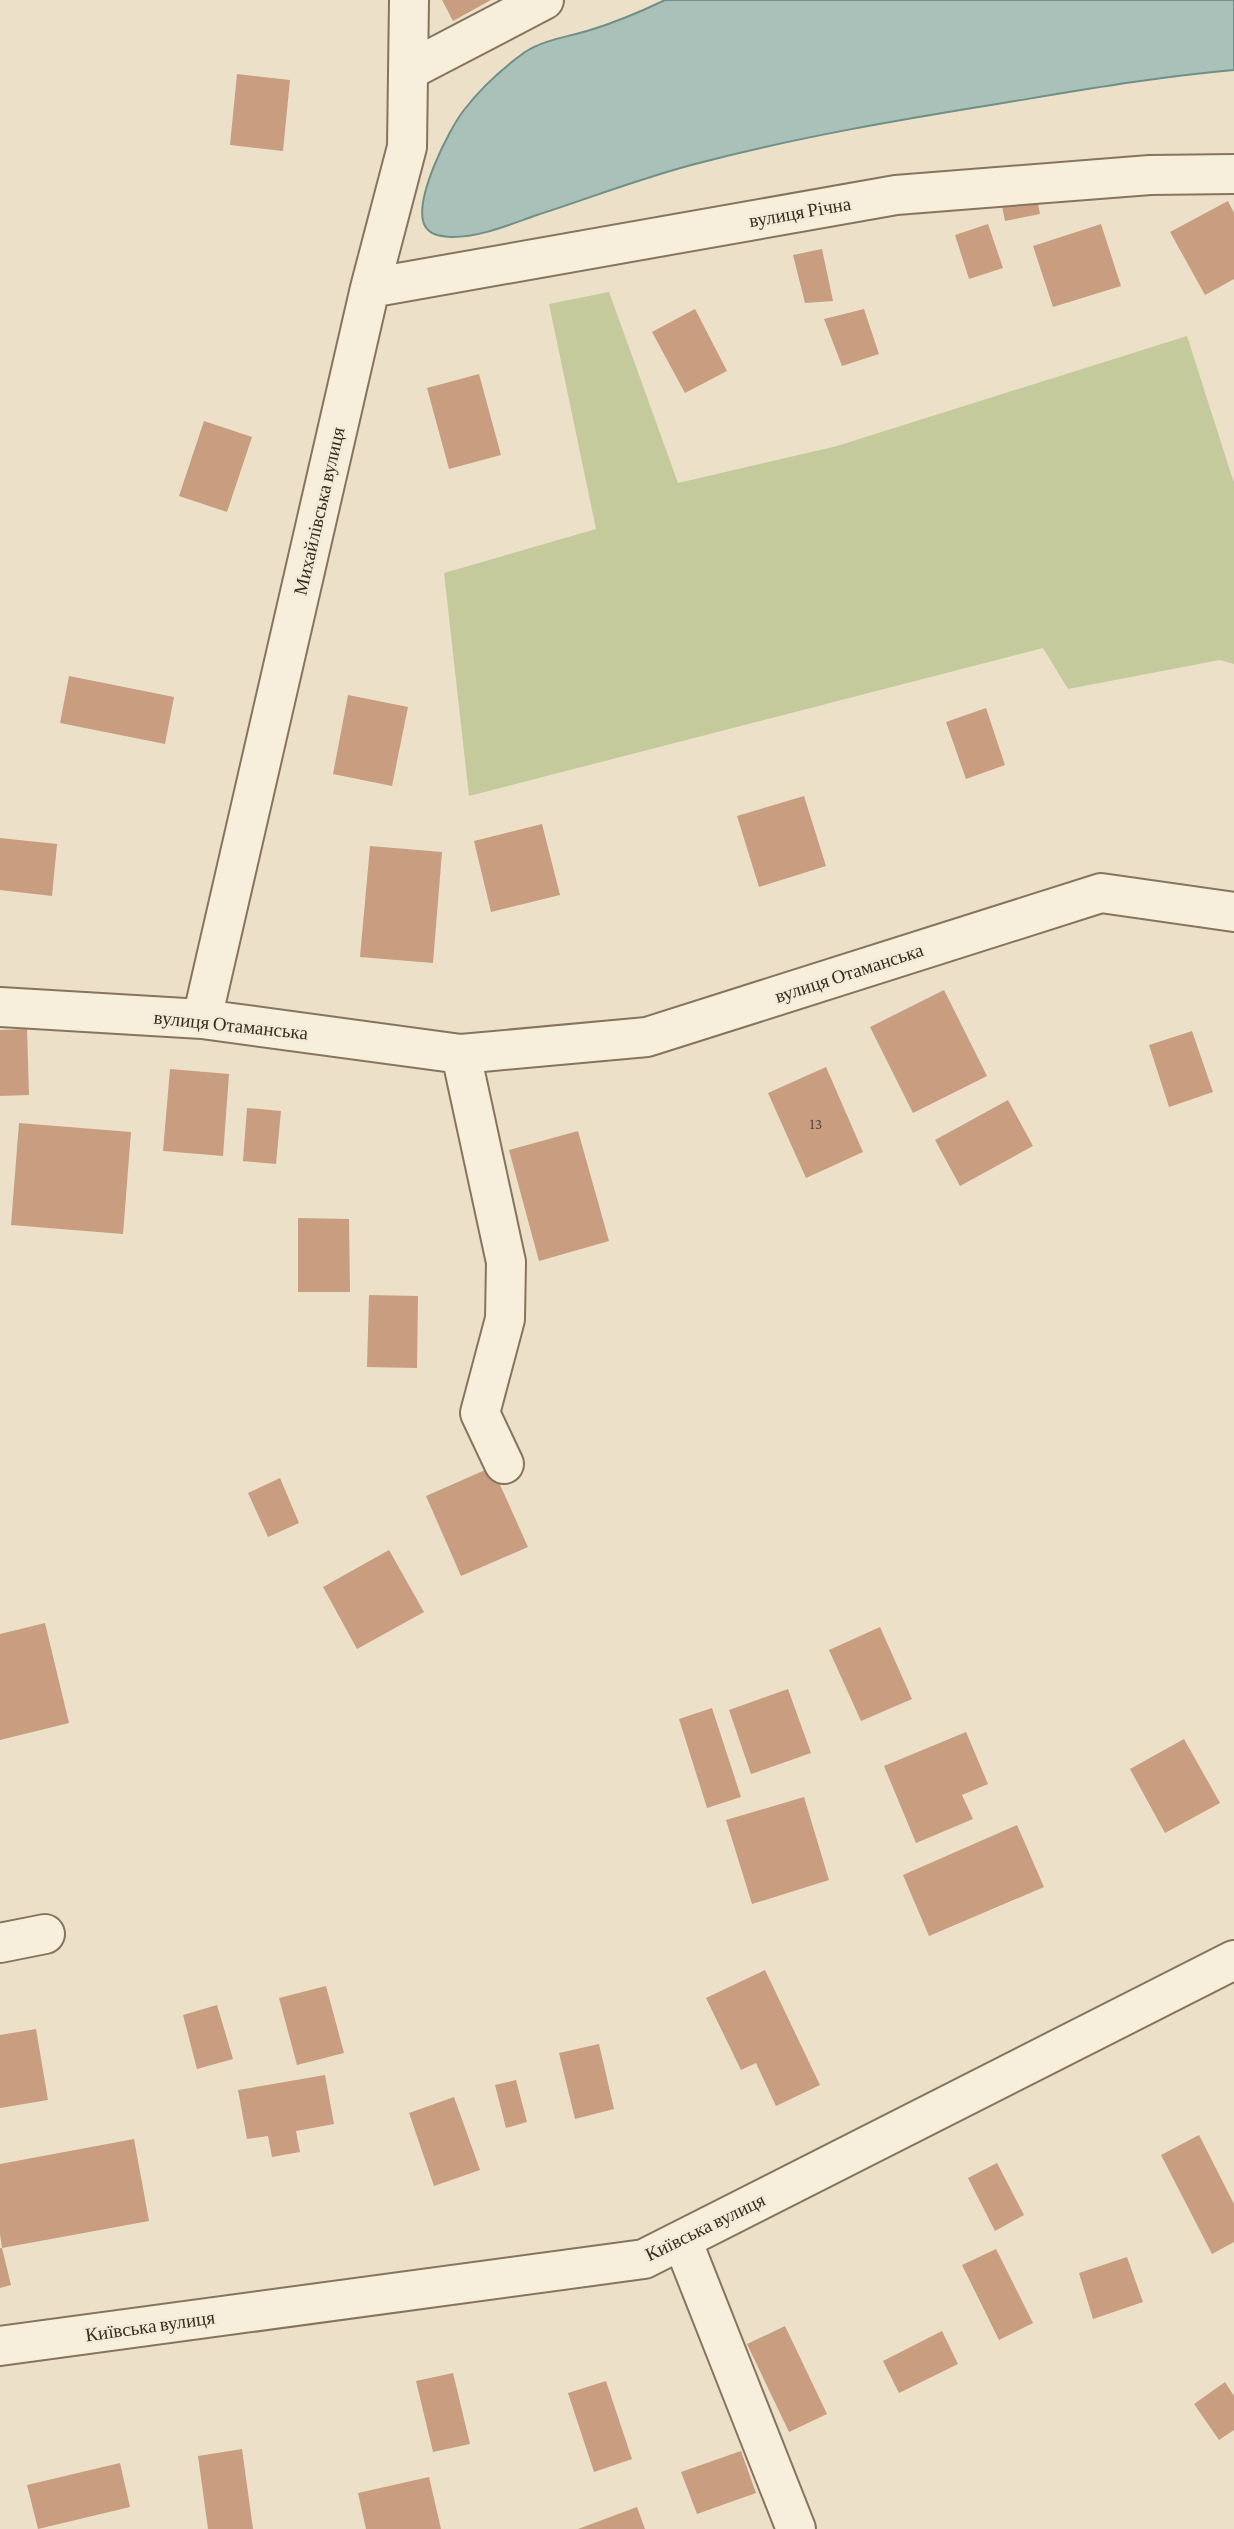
<svg xmlns="http://www.w3.org/2000/svg" width="1234" height="2529" font-family="'Crimson Pro',serif">
  <rect width="100%" height="100%" fill="#ece1c8"/>
  <path fill="#c5ca9c" d="M609,292L678,483L837,446L1187,336L1234,483V664L1220,660L1068,689L1043,648L469,796L444,573L596,529L549,304Z"/>
  <path fill="#a9c1b9" stroke="#708f87" stroke-width="2" d="M665,0H1234V70C1154,77 1076,91 997,104C898,120 799,137 703,162C646,176 593,197 537,215C511,224 479,238 450,237C440,236 430,235 425,226C412,202 449,129 464,110C481,88 503,68 525,52C544,40 566,37 587,31C614,23 640,12 665,0Z"/>
  <path fill="#c89d80" d="M442,0H491L453,21Z
    M237,74L290,80L283,151L230,145Z
    M1036,193L1040,214L1005,221L1001,201Z
    M1228,201L1234,213V279L1205,295L1170,232Z
    M988,224L1003,268L969,279L955,235Z
    M1101,224L1121,286L1053,307L1033,246Z
    M822,249L833,301L805,303L793,255Z
    M695,309L727,371L685,393L652,332Z
    M864,309L879,354L842,366L824,319Z
    M479,374L501,455L449,469L427,388Z
    M204,421L252,437L227,512L179,496Z
    M69,676L174,697L165,744L60,723Z
    M348,695L408,707L392,786L333,774Z
    M986,708L1005,765L966,779L946,722Z
    M804,796L826,866L759,887L737,816Z
    M542,824L560,895L491,912L474,841Z
    M0,838L57,844L52,896L0,890Z
    M370,846L442,852L433,963L360,957Z
    M944,990L987,1076L913,1113L870,1027Z
    M27,1029L29,1095L0,1096V1030Z
    M1192,1031L1213,1092L1169,1107L1149,1045Z
    M826,1067L863,1152L806,1178L768,1093Z
    M170,1069L229,1074L223,1156L163,1151Z
    M1008,1100L1033,1146L960,1186L935,1140Z
    M247,1108L281,1111L276,1164L243,1161Z
    M19,1123L131,1132L123,1234L11,1225Z
    M578,1131L609,1241L539,1261L509,1150Z
    M298,1218L349,1219L350,1292H298Z
    M369,1295L418,1296L417,1368L367,1367Z
    M492,1467L528,1547L461,1576L426,1496Z
    M280,1478L299,1523L268,1537L248,1493Z
    M389,1550L424,1612L357,1649L323,1587Z
    M45,1623L69,1723L0,1740V1634Z
    M880,1627L912,1699L861,1721L829,1650Z
    M788,1689L811,1753L751,1774L729,1710Z
    M712,1708L741,1797L707,1808L679,1719Z
    M966,1732L988,1784L962,1795L973,1819L916,1843L884,1766Z
    M1184,1739L1220,1803L1165,1833L1130,1769Z
    M804,1797L829,1880L752,1904L726,1820Z
    M1017,1825L1044,1887L929,1936L903,1875Z
    M765,1970L820,2085L776,2106L756,2063L741,2070L706,1998Z
    M326,1986L344,2053L297,2065L279,1998Z
    M217,2005L233,2059L197,2069L183,2015Z
    M36,2029L48,2100L0,2108V2035Z
    M599,2044L614,2109L575,2119L559,2053Z
    M325,2075L334,2124L296,2131L300,2152L272,2157L268,2136L247,2139L238,2090Z
    M516,2080L527,2122L506,2128L495,2085Z
    M454,2097L480,2170L434,2186L409,2113Z
    M1199,2135L1234,2204V2242L1212,2254L1161,2155Z
    M134,2139L149,2221L2,2248L0,2234V2164Z
    M997,2163L1024,2215L995,2231L968,2178Z
    M0,2248H2L11,2285L0,2288Z
    M996,2249L1033,2323L999,2340L962,2265Z
    M1127,2257L1143,2302L1093,2319L1079,2273Z
    M785,2326L827,2414L789,2432L747,2344Z
    M942,2331L958,2364L899,2393L883,2361Z
    M453,2373L470,2444L433,2452L416,2381Z
    M606,2381L632,2459L594,2472L568,2393Z
    M1225,2382L1234,2396V2430L1219,2440L1194,2404Z
    M242,2449L253,2529H208L198,2456Z
    M741,2451L756,2493L697,2514L681,2472Z
    M120,2463L130,2507L38,2529L27,2485Z
    M429,2477L441,2529H366L358,2493Z
    M637,2507L645,2529H578Z"/>
  <g fill="none" stroke-linecap="round" stroke-linejoin="round">
    <defs>
      <path id="minor" d="M408,71L544,0
        M370,288L896,195L1150,175L1234,174
        M0,1007L202,1019L461,1054L647,1037L1101,893L1234,912
        M202,1019L370,288L407,147L409,0
        M461,1054L506,1262L505,1319L480,1413L504,1464
        M0,1943L45,1934
        M682,2240L796,2529
        M0,2346L644,2259L1234,1960"/>
    </defs>
    <use href="#minor" stroke="#87745e" stroke-width="42"/>
    <use href="#minor" stroke="#f7efdb" stroke-width="38"/>
  </g>
  <g text-anchor="middle" dominant-baseline="central" stroke-width="5" stroke-linejoin="round" paint-order="stroke">
    <g font-size="16" fill="#5d4839">
      <text x="816" y="1123">13</text>
    </g>
    <g font-size="19" fill="#392c21" stroke="#f4ebd7">
      <text transform="translate(800 212) rotate(-10)">вулиця Річна</text>
      <text transform="translate(319 511) rotate(-77)">Михайлівська вулиця</text>
      <text transform="translate(849 973) rotate(-18)">вулиця Отаманська</text>
      <text transform="translate(231 1025) rotate(6)">вулиця Отаманська</text>
      <text transform="translate(705 2227) rotate(-26)">Київська вулиця</text>
      <text transform="translate(150 2326) rotate(-8)">Київська вулиця</text>
    </g>
  </g>
</svg>
